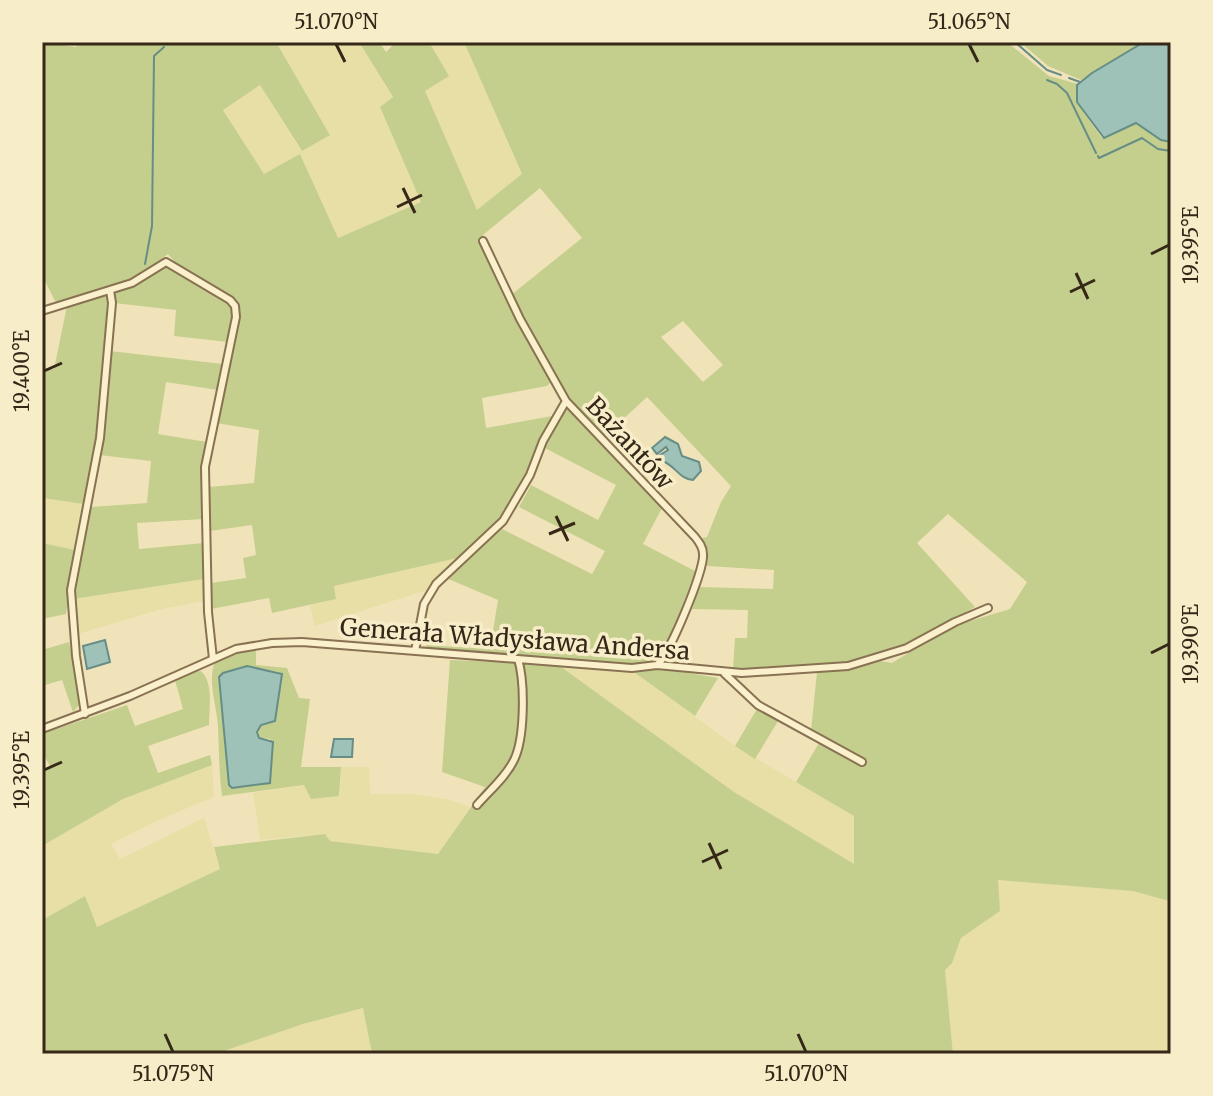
<svg xmlns="http://www.w3.org/2000/svg" width="1213" height="1096" font-family="Merriweather,serif">
  <rect width="100%" height="100%" fill="#f1e3b9"/>
  <path fill="#e7dfa6" d="M276,42H359L393,98L380,107L421,202L337,238L301,155L264,174L223,109L260,85L301,151L330,134Z
    M429,42H464L522,175L477,210L424,90L449,76Z
    M42,498L84,504L75,550L42,543Z
    M462,557L430,589L315,626L310,605L336,599L334,586Z
    M204,579V601L162,609L78,634L73,599Z
    M557,664L631,670L735,746L854,816V865L734,792Z
    M212,765L214,797L154,822L111,844L120,859L204,818L220,869L96,928L85,896L42,920V846L123,799Z
    M341,767H369L370,794H415L451,800L470,807L438,854L330,841L324,834L260,840L253,793L305,785L340,796Z
    M997,880L1133,891L1169,901L1171,1054H953L945,970L952,962L961,938L1000,911Z
    M364,1008L373,1053L215,1054L303,1024Z"/>
  <path fill="#c4cf8d" fill-rule="evenodd" d="M42,42L76,47L78,42H276L330,135L302,151L260,85L223,110L264,174L300,154L338,238L421,202L380,107L393,97L359,42H379L386,52L396,42H429L449,76L425,91L477,210L522,174L464,42H1007L1049,76L1078,84L1082,110L1101,137L1104,138L1135,123L1161,140L1171,142V907L1169,901L1133,891L998,880L1000,911L961,938L952,963L945,970L953,1054H368L372,1053L363,1008L303,1024L215,1054H42V920L85,896L97,927L220,869L214,847L325,834L330,841L438,854L485,787L442,772L450,660L557,664L734,792L854,864V816L796,782L819,743L859,763L811,731L817,672L853,668L880,661L892,663L953,626L1010,609L1027,582L948,514L917,543L975,607L897,651L836,666L733,670L735,638H747L748,610L692,609L700,587L773,589L774,570L707,566L708,552L702,538L707,537L721,502L731,486L647,397L606,435H603L578,410L555,378L547,386L482,398L486,428L552,416L513,502L490,531L462,557L334,586L336,599L272,613L269,598L211,609V583L246,578L243,558L256,555L252,525L210,531L209,487L254,483L259,430L216,423L238,309L181,269L168,254L139,277L65,301H55L42,275ZM540,188L582,238L511,295L483,235ZM683,321L723,365L703,382L661,337Z
    M1020,42H1144L1081,80L1048,66Z
    M163,267H172L230,302L234,311L228,342L174,336L176,310L114,303L115,292L146,279Z
    M104,295L110,302L96,445L84,504L42,498V368L54,369L67,306Z
    M110,351L223,364L218,390L166,382L158,434L207,442L204,519L137,523L139,549L204,543V579L73,599L91,507L147,503L151,461L99,455Z
    M567,409L574,413L662,508L643,544L695,571L668,647L655,663L642,666L427,647L426,645L490,649L498,600L446,578L502,529L592,574L605,551L519,507L531,485L598,520L616,485L543,447L560,414Z
    M42,543L75,550L66,614L42,619Z
    M69,642L79,697V705L73,712L62,680L42,686V650Z
    M256,649V665L287,668L299,698L310,699L301,767H341L339,796L311,799L304,785L222,796C219,773 219,750 218,727C217,707 208,684 214,664L243,651ZM247,666L279,672L275,721L258,727L259,738L271,739L229,785L226,739Z
    M660,668L718,678L695,716L631,670Z
    M201,671C214,683 209,708 209,725L148,746L158,773L210,755L212,765L123,799L42,846V771L50,766L42,752V734L127,705L135,726L183,709L175,680L192,672Z
    M757,709L778,721L755,759L735,746Z"/>
  <path fill="#9ec1b8" stroke="#668e86" stroke-width="2" d="M1144,42H1171V142L1161,140L1136,123L1104,138L1077,102V85L1092,73Z
    M665,437L678,444L682,456L699,462L701,471L693,480C679,479 676,466 661,460L660,455L668,450L666,447L657,454L652,448Z
    M105,640L110,662L87,669L83,646Z
    M247,666L282,674L275,721L261,725L257,732L259,738L273,742L270,783L232,788L229,785L219,677L223,673Z
    M334,739H353L352,757H331Z"/>
  <g fill="none" stroke-linecap="round" stroke-linejoin="round">
    <path stroke="#668e86" stroke-width="2" d="M1015,42L1047,70L1061,75
      M1069,78L1080,82
      M1047,80L1057,84L1067,93L1096,153
      M1098,156L1099,158L1142,138L1158,149L1171,151
      M145,264L152,226L154,56L164,47"/>
    <defs>
      <path id="street" d="M483,241L520,319L566,401L695,537C699,542 703,547 703,554C705,569 669,656 657,665
        M42,311L132,283L166,262L230,300L235,306L236,317L205,467L208,612L213,659
        M415,651L424,604L436,584L503,521L530,475L543,441L566,401
        M724,673L758,705L862,762
        M85,714L76,656L71,590L100,438L112,303L110,290
        M42,729L130,696L236,649L272,643L302,642L632,668L657,665L742,673L848,666L907,648L955,622L988,608
        M477,805C489,791 506,777 514,760C525,738 525,682 518,659"/>
    </defs>
    <use href="#street" stroke="#887253" stroke-width="10"/>
    <use href="#street" stroke="#fbf0cc" stroke-width="6"/>
  </g>
  <path fill="none" stroke="#362819" stroke-width="3" d="M336,44L345,62M969,44L978,62M403,188L415,213M397,207L422,195M1151,254L1169,245M1076,273L1088,299M1070,292L1095,280M44,371L62,363M556,516L568,541M549,534L575,523M1151,653L1169,644M44,770L62,762M709,843L721,869M702,862L728,850M165,1034L173,1052M798,1034L806,1052"/>
  <g text-anchor="middle" dominant-baseline="central" stroke-width="7" stroke-linejoin="round" paint-order="stroke">
    <g font-size="24" fill="#362819" stroke="#f8edc9">
      <text transform="translate(630 443) rotate(47)">Bażantów</text>
      <text transform="translate(515 639) rotate(4)">Generała Władysława Andersa</text>
    </g>
  </g>
  <rect width="1213" height="1096" fill="none" stroke="#f8edc9" stroke-width="88"/>
  <rect x="44" y="44" width="1125" height="1008" fill="none" stroke="#362819" stroke-width="3"/>
  <g font-size="20" text-anchor="middle" fill="#362819">
    <text x="336" y="29">51.070°N</text>
    <text x="969" y="29">51.065°N</text>
    <text transform="translate(1191 245) rotate(-90)" y="7">19.395°E</text>
    <text transform="translate(22 371) rotate(-90)" y="7">19.400°E</text>
    <text transform="translate(1191 644) rotate(-90)" y="7">19.390°E</text>
    <text transform="translate(22 770) rotate(-90)" y="7">19.395°E</text>
    <text x="173" y="1081">51.075°N</text>
    <text x="806" y="1081">51.070°N</text>
  </g>
</svg>
